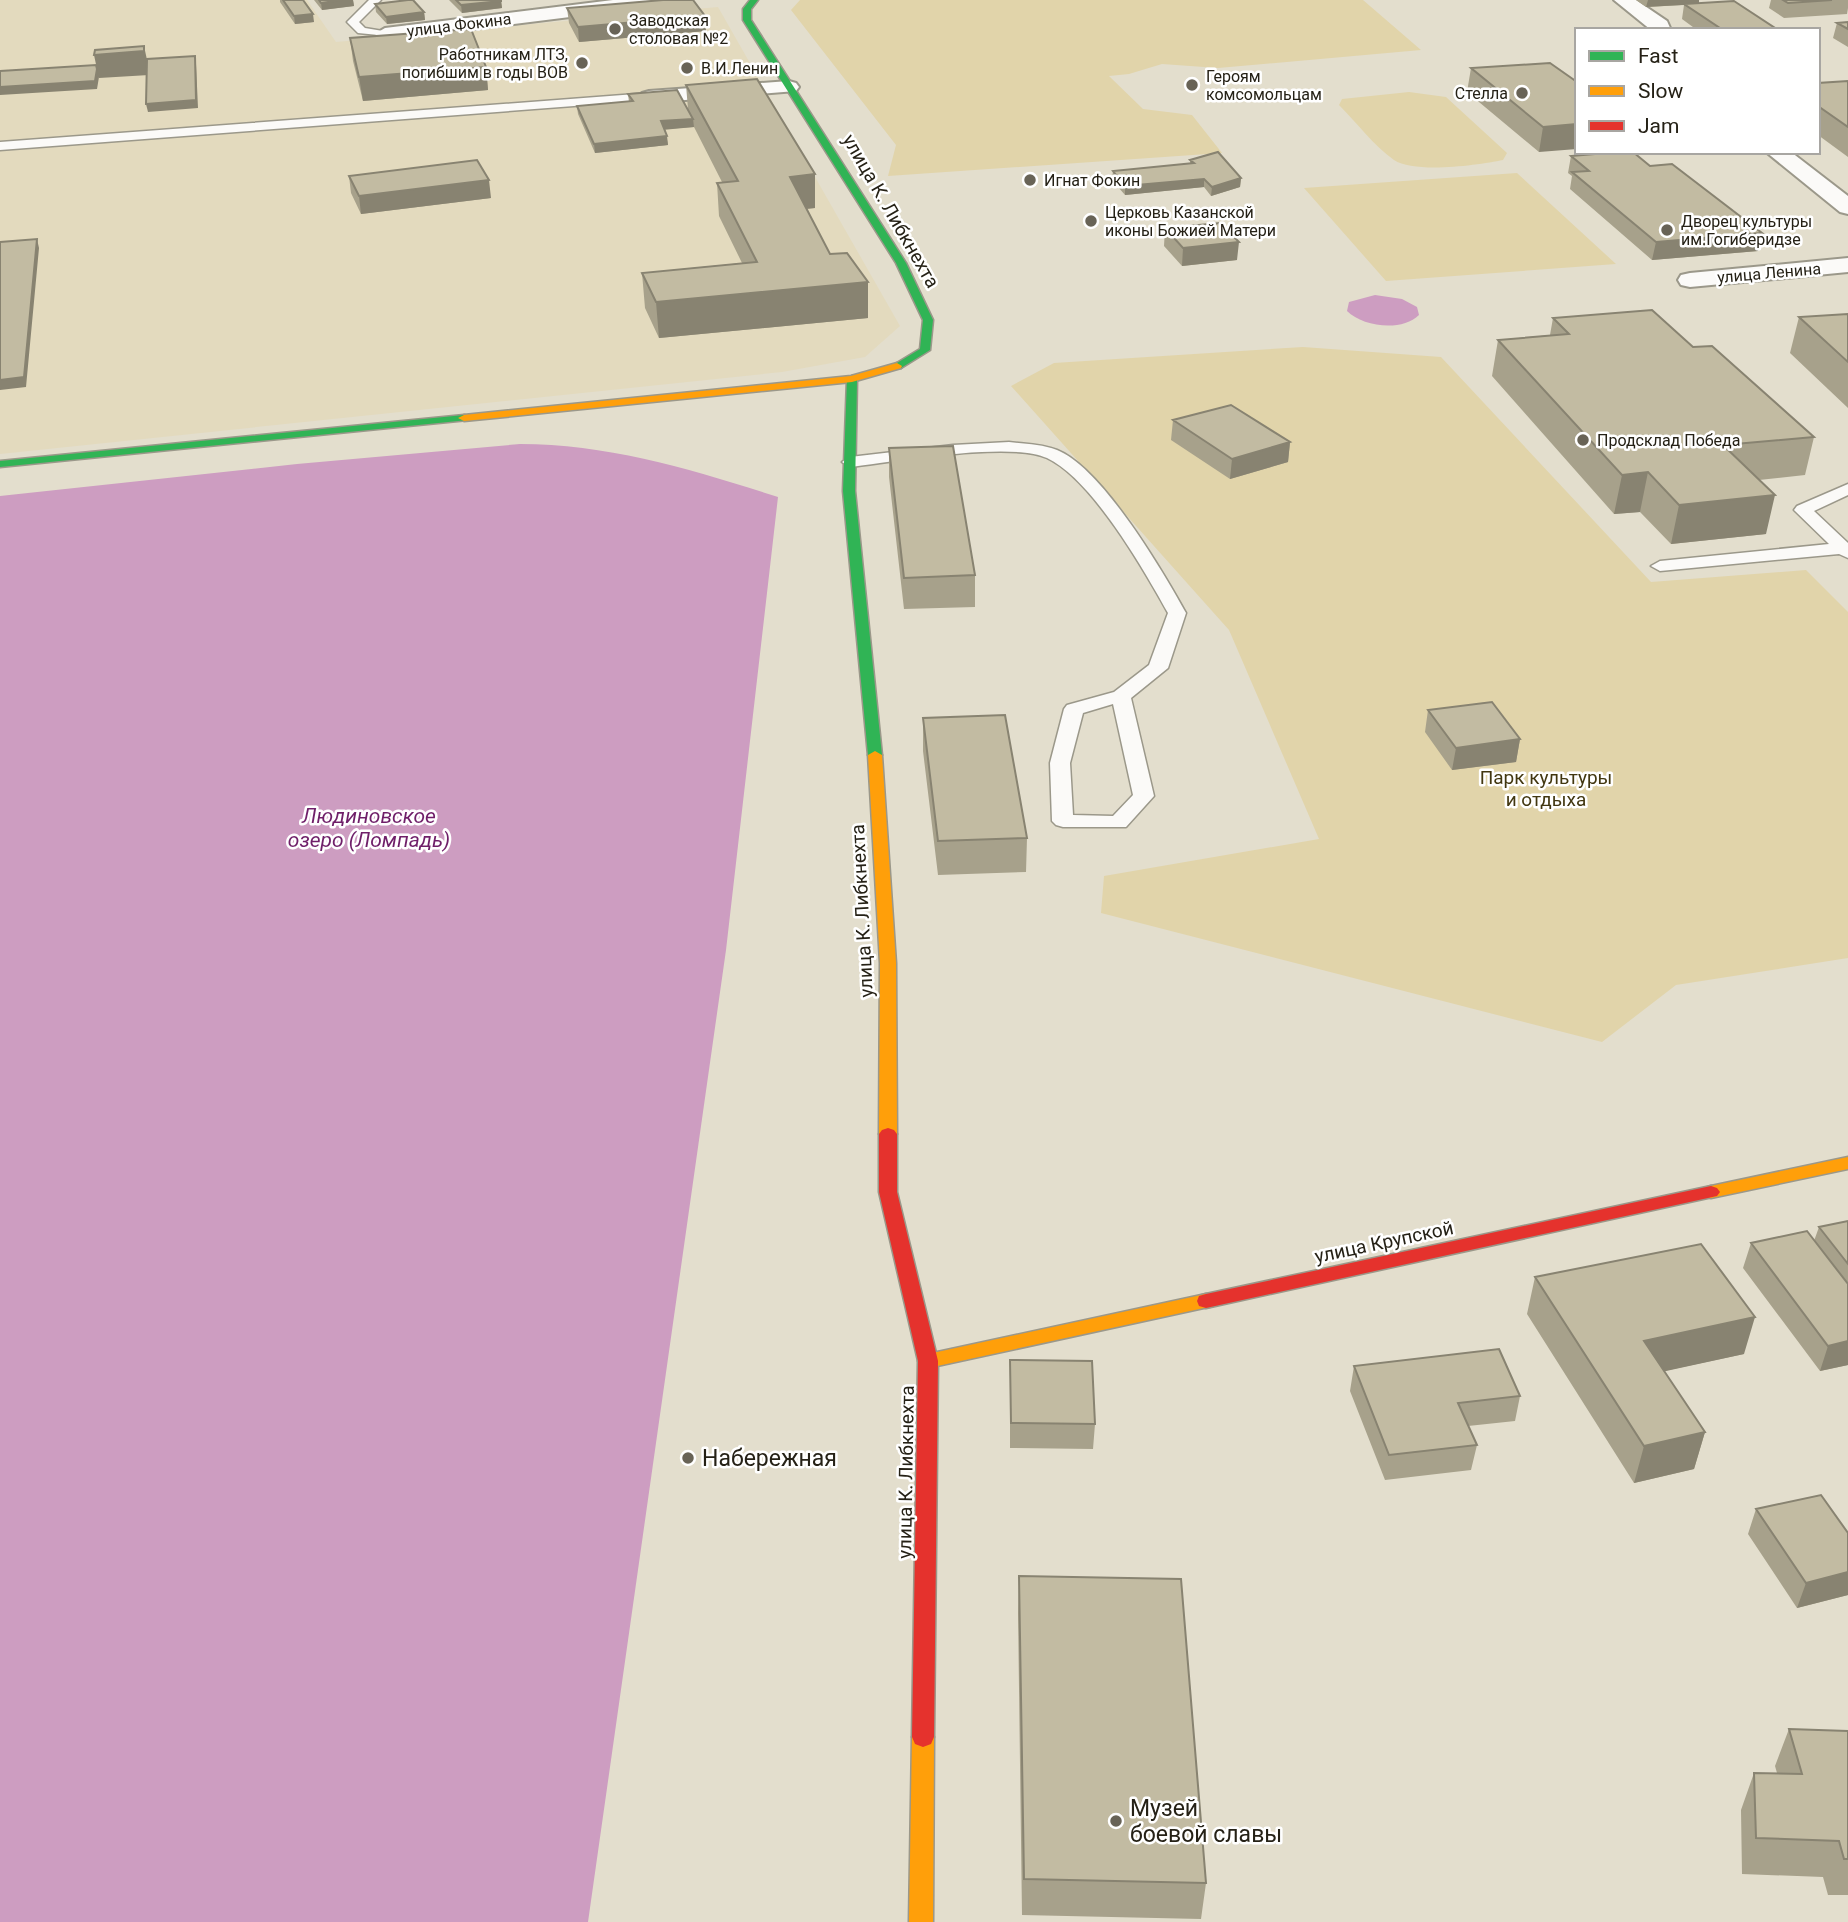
<svg xmlns="http://www.w3.org/2000/svg" width="1848" height="1922" font-family="Roboto,sans-serif">
  <rect width="100%" height="100%" fill="#e3decd"/>
  <path fill="#e3dabe" d="M0,0H307L336,42L718,7L900,326L865,357L782,372L0,454Z"/>
  <path fill="#e1d4aa" d="M800,0H1363L1421,50L1218,68L1162,64L1129,74L1109,76L1143,109L1192,115L1222,153L888,176L896,145L791,10Z
    M1409,92L1446,97L1507,153L1503,160C1479,165 1415,174 1394,160C1374,146 1357,123 1339,105L1342,99Z
    M1517,173L1616,264L1386,281L1304,188Z
    M1303,347L1441,357L1651,582L1806,570L1848,612V958L1676,985L1602,1042L1101,913L1104,876L1319,839L1229,630L1011,386L1054,363Z"/>
  <path fill="#cd9dc1" d="M1375,295L1402,299L1417,307L1419,315C1402,332 1363,327 1347,311L1349,302Z
    M520,444C609,444 694,470 778,497L726,950L588,1922H0V496L297,464Z"/>
  <g fill="none" stroke-linecap="round" stroke-linejoin="round">
    <defs>
      <path id="lane" d="M369,0H381L359,22L365,28L389,32V36L358,33L347,22Z
        M649,93L655,97L653,100L0,150V142Z
        M1009,442C1025,444 1042,444 1057,450C1102,468 1162,570 1186,613L1168,668L1131,698L1154,796L1126,827H1063L1056,825L1052,821L1050,763L1064,709L1067,705L1114,692L1149,665L1168,613C1144,570 1092,479 1047,458C1010,441 894,462 850,467L842,462L850,457L953,445ZM1113,704L1133,795L1113,816L1073,815L1070,763L1083,713Z
        M1848,484V495L1814,511L1848,543V558L1839,554L1660,571L1651,566L1660,561L1829,544L1794,510L1797,506Z"/>
      <path id="street" d="M613,0H667L658,6L385,40L375,34L385,28Z
        M1614,0H1636L1667,21L1671,30H1651Z
        M789,81L796,83L799,87L796,91L649,103L642,101L639,97L642,93L649,91Z
        M1766,152H1791L1848,196V214L1840,212Z
        M1848,258V272L1690,287L1681,285L1678,280L1681,275L1690,273Z"/>
      <path id="fast" d="M750,0H758L751,9V20L906,263L933,320L930,350L901,368L892,366L920,349L923,320L896,263L743,20V9Z
        M852,376L857,379L855,491L882,755L875,759L868,755L843,491L847,379Z
        M464,415L468,416V420L0,467V461Z"/>
      <path id="slow" d="M897,363L902,366L901,368L852,382L464,421L458,418L464,415L851,376Z
        M875,751L882,755L896,963L897,1134L894,1138H882L879,1134L880,963L868,755Z
        M1848,1157V1169L1711,1198L1705,1196L1702,1192L1705,1188L1711,1186Z
        M1206,1294L1213,1296L1215,1301L1213,1306L928,1368L921,1366L918,1361L921,1356L928,1354Z
        M923,1727L931,1730L934,1737L933,1922H909L912,1737L915,1730Z"/>
      <path id="jam" d="M888,1128L894,1130L897,1134V1192L938,1361L934,1737L931,1744L923,1747L915,1744L912,1737L918,1361L879,1192V1134L882,1130Z
        M1711,1186L1717,1188L1720,1192L1717,1196L1206,1308L1199,1306L1197,1301L1199,1296L1206,1294Z"/>
    </defs>
    <use href="#lane" stroke="#9b988a" stroke-width="3"/>
    <use href="#street" stroke="#9b988a" stroke-width="4"/>
    <use href="#fast" stroke="#9b988a" stroke-width="3"/>
    <use href="#slow" stroke="#9b988a" stroke-width="3"/>
    <use href="#jam" stroke="#9b988a" stroke-width="3"/>
    <use href="#lane" fill="#fbfaf8" fill-rule="evenodd"/>
    <use href="#street" fill="#fbfaf8" fill-rule="evenodd"/>
    <use href="#fast" fill="#30b455" fill-rule="evenodd"/>
    <use href="#slow" fill="#ff9f0a" fill-rule="evenodd"/>
    <use href="#jam" fill="#e5322d" fill-rule="evenodd"/>
  </g>
  <path fill="#a7a18b" d="M280,0H303L314,22L295,24L280,2Z
    M314,0H353L354,6L322,10Z
    M449,0H501L502,8L462,13Z
    M1636,0H1699V3L1778,30H1697L1682,19L1684,5L1646,7Z
    M1771,0H1848V8L1847,14L1784,18L1769,8Z
    M375,4L424,12L425,20L387,24L376,12Z
    M567,8L705,16L706,31L579,42L569,23Z
    M1848,22V47L1833,38L1837,23Z
    M350,38L486,67L488,90L363,101L353,61Z
    M1471,68L1577,82L1539,152L1467,92Z
    M1848,81V157L1818,135V83Z
    M686,85L815,174V208L807,209L830,254L868,318L659,338L645,308L642,273L742,263L719,216L717,183L722,182L694,127L665,129L668,145L595,153L578,114L577,106L629,102L628,94L688,109Z
    M1571,156L1650,166L1762,233L1758,251L1652,260L1570,189L1572,176L1568,173Z
    M1190,160L1241,178L1240,187L1211,196L1204,187L1125,195L1112,180L1113,171L1190,164Z
    M349,176L491,198L361,214L351,193Z
    M1165,228L1237,260L1182,266L1164,246Z
    M1848,314V408L1790,353L1799,317Z
    M1553,318L1693,347L1814,437L1805,475L1759,480L1766,534L1671,544L1640,512L1614,514L1492,376L1498,340L1550,335Z
    M1173,420L1290,442L1288,462L1230,479L1171,440Z
    M889,448L975,575V607L904,609L889,477Z
    M1428,710L1520,739L1516,762L1452,770L1425,732Z
    M923,718L1027,838L1026,872L938,875L923,751Z
    M1848,1221V1365L1820,1371L1743,1268L1751,1243L1814,1241L1819,1227Z
    M1535,1277L1744,1354L1664,1371L1705,1432L1694,1469L1634,1483L1527,1314Z
    M1010,1360L1095,1424L1093,1449L1010,1448Z
    M1354,1366L1520,1396L1515,1421L1468,1426L1477,1445L1471,1470L1385,1480L1350,1391Z
    M1756,1509L1848,1533V1595L1797,1608L1748,1534Z
    M1019,1576L1206,1883L1201,1919L1022,1915L1018,1613Z
    M1789,1729L1848,1731V1895H1828L1823,1877L1742,1874L1741,1810L1754,1773H1777L1775,1766Z"/>
  <path fill="#888371" d="M342,0H353L354,6L322,10L321,3Z
    M1648,0H1699V4L1646,7Z
    M501,1L502,8L462,13L461,5Z
    M424,12L425,20L387,24L386,17Z
    M313,14L314,22L295,24L294,16Z
    M705,16L706,31L579,42L578,27Z
    M144,46L149,69V75L99,78V77L97,89L0,95V87L97,69L94,55Z
    M195,56L196,64L198,108L148,112L146,104Z
    M486,67L488,90L363,101L359,77Z
    M693,119L694,127L662,130L661,121Z
    M1577,124V149L1539,152L1543,127Z
    M667,136L668,145L595,153L594,144Z
    M815,174V208L791,210L790,177Z
    M1241,178L1240,187L1211,196L1212,187Z
    M1204,179V187L1125,195V186Z
    M489,180L491,198L361,214L359,196Z
    M1762,233L1758,251L1652,260L1656,242Z
    M37,239L39,248L26,387L0,390V380Z
    M1239,242L1237,260L1182,266L1183,248Z
    M868,282V318L659,338L656,302Z
    M1290,442L1288,462L1230,479L1232,459Z
    M1648,472L1640,512L1614,514L1622,475Z
    M1775,495L1766,534L1671,544L1679,505Z
    M1520,739L1516,762L1452,770L1456,748Z
    M1755,1317L1744,1354L1634,1378L1644,1341Z
    M1848,1341V1365L1820,1371L1828,1346Z
    M1705,1432L1694,1469L1634,1483L1644,1446Z
    M1848,1572V1595L1797,1608L1806,1583Z"/>
  <path fill="#c2bba2" stroke="#888371" stroke-width="2" d="M283,0H303L313,14L294,16Z
    M319,0H342L321,3Z
    M408,0H413L424,12L386,17L375,4Z
    M456,0H501V1L461,5Z
    M663,0H693L705,16L578,27L567,8Z
    M1783,0H1832L1788,3Z
    M1734,1L1778,30H1723L1684,4Z
    M1848,22V29L1837,23Z
    M471,29L486,67L359,77L350,38Z
    M144,46V51L94,55L95,50Z
    M195,56L196,100L146,104L147,59Z
    M1550,63L1577,82V124L1543,127L1471,68Z
    M96,65L97,69L95,81L0,87V71Z
    M757,79L815,174L790,177L830,254L847,253L868,282L656,302L642,273L757,262L717,183L738,181L686,85Z
    M1848,81V127L1818,106V83Z
    M677,90L693,119L661,121L667,136L594,144L577,106L633,101L628,94Z
    M1218,152L1241,178L1212,187L1204,179L1125,186L1113,171L1194,163L1190,160Z
    M1619,152H1633L1650,166L1672,164L1762,233L1656,242L1572,172L1589,171L1571,156Z
    M477,160L489,180L359,196L349,176Z
    M1220,223L1239,242L1183,248L1165,228Z
    M37,239L24,377L0,380V242Z
    M1652,310L1693,347L1712,346L1814,437L1723,445L1775,495L1679,505L1648,472L1622,475L1498,340L1569,334L1553,318Z
    M1848,314V362L1799,317Z
    M1231,405L1290,442L1232,459L1173,420Z
    M953,446L975,575L904,578L889,448Z
    M1492,702L1520,739L1456,748L1428,710Z
    M1005,715L1027,838L938,841L923,718Z
    M1848,1221V1264L1819,1227Z
    M1807,1231L1848,1284V1341L1828,1346L1751,1243Z
    M1701,1244L1755,1317L1644,1341L1705,1432L1644,1446L1535,1277Z
    M1499,1349L1520,1396L1458,1403L1477,1445L1389,1455L1354,1366Z
    M1010,1360L1092,1361L1095,1424L1011,1423Z
    M1821,1495L1848,1533V1572L1806,1583L1756,1509Z
    M1019,1576L1181,1579L1206,1883L1024,1879Z
    M1789,1729L1848,1731V1859H1844L1839,1841L1756,1838L1754,1773L1802,1774Z"/>
  <g fill="#686356" stroke="#fff" stroke-width="2.5">
    <circle cx="615" cy="29" r="7"/>
    <circle cx="582" cy="63" r="7"/>
    <circle cx="687" cy="68" r="7"/>
    <circle cx="1192" cy="85" r="7"/>
    <circle cx="1522" cy="93" r="7"/>
    <circle cx="1030" cy="180" r="7"/>
    <circle cx="1091" cy="221" r="7"/>
    <circle cx="1667" cy="230" r="7"/>
    <circle cx="1583" cy="440" r="7"/>
    <circle cx="688" cy="1458" r="7"/>
    <circle cx="1116" cy="1821" r="7"/>
  </g>
  <g text-anchor="middle" dominant-baseline="central" stroke-width="5" stroke-linejoin="round" paint-order="stroke">
    <g font-size="16" fill="#252116" stroke="#fff" text-anchor="start">
      <text x="629" y="20">Заводская<tspan x="629" dy="18">столовая №2</tspan></text>
      <text x="568" y="54" text-anchor="end">Работникам ЛТЗ,<tspan x="568" dy="18">погибшим в годы ВОВ</tspan></text>
      <text x="701" y="68">В.И.Ленин</text>
      <text x="1206" y="76">Героям<tspan x="1206" dy="18">комсомольцам</tspan></text>
      <text x="1508" y="93" text-anchor="end">Стелла</text>
      <text x="1044" y="180">Игнат Фокин</text>
      <text x="1105" y="212">Церковь Казанской<tspan x="1105" dy="18">иконы Божией Матери</tspan></text>
      <text x="1681" y="221">Дворец культуры<tspan x="1681" dy="18">им.Гогиберидзе</tspan></text>
      <text x="1597" y="440">Продсклад Победа</text>
    </g>
    <g font-size="16" fill="#252116" stroke="#fff">
      <text transform="translate(459 25) rotate(-7)">улица Фокина</text>
      <text transform="translate(1769 273) rotate(-5)">улица Ленина</text>
    </g>
    <g font-size="19" fill="#252116" stroke="#fff">
      <text transform="translate(891 211) rotate(60)">улица К. Либкнехта</text>
      <text transform="translate(862 911) rotate(-93)">улица К. Либкнехта</text>
      <text transform="translate(1384 1242) rotate(-12)">улица Крупской</text>
      <text transform="translate(906 1472) rotate(-89)">улица К. Либкнехта</text>
    </g>
    <g font-size="19" fill="#423710" stroke="#fff">
      <text x="1546" y="777">Парк культуры<tspan x="1546" dy="22">и отдыха</tspan></text>
    </g>
    <g font-size="21" font-style="italic" fill="#6f1f69" stroke="#fff">
      <text x="369" y="816">Людиновское<tspan x="369" dy="24">озеро (Ломпадь)</tspan></text>
    </g>
    <g font-size="23" fill="#252116" stroke="#fff" text-anchor="start">
      <text x="702" y="1458">Набережная</text>
      <text x="1130" y="1808">Музей<tspan x="1130" dy="26">боевой славы</tspan></text>
    </g>
  </g>
  <rect x="1575" y="28" width="245" height="126" fill="#ffffff" stroke="#a8a6a2" stroke-width="2"/>
  <rect x="1589" y="51" width="35" height="10" fill="#30b455" stroke="#a8a6a2" stroke-width="2"/>
  <text x="1638" y="63" font-size="21" fill="#252116">Fast</text>
  <rect x="1589" y="86" width="35" height="10" fill="#ff9f0a" stroke="#a8a6a2" stroke-width="2"/>
  <text x="1638" y="98" font-size="21" fill="#252116">Slow</text>
  <rect x="1589" y="121" width="35" height="10" fill="#e5322d" stroke="#a8a6a2" stroke-width="2"/>
  <text x="1638" y="133" font-size="21" fill="#252116">Jam</text>
</svg>
